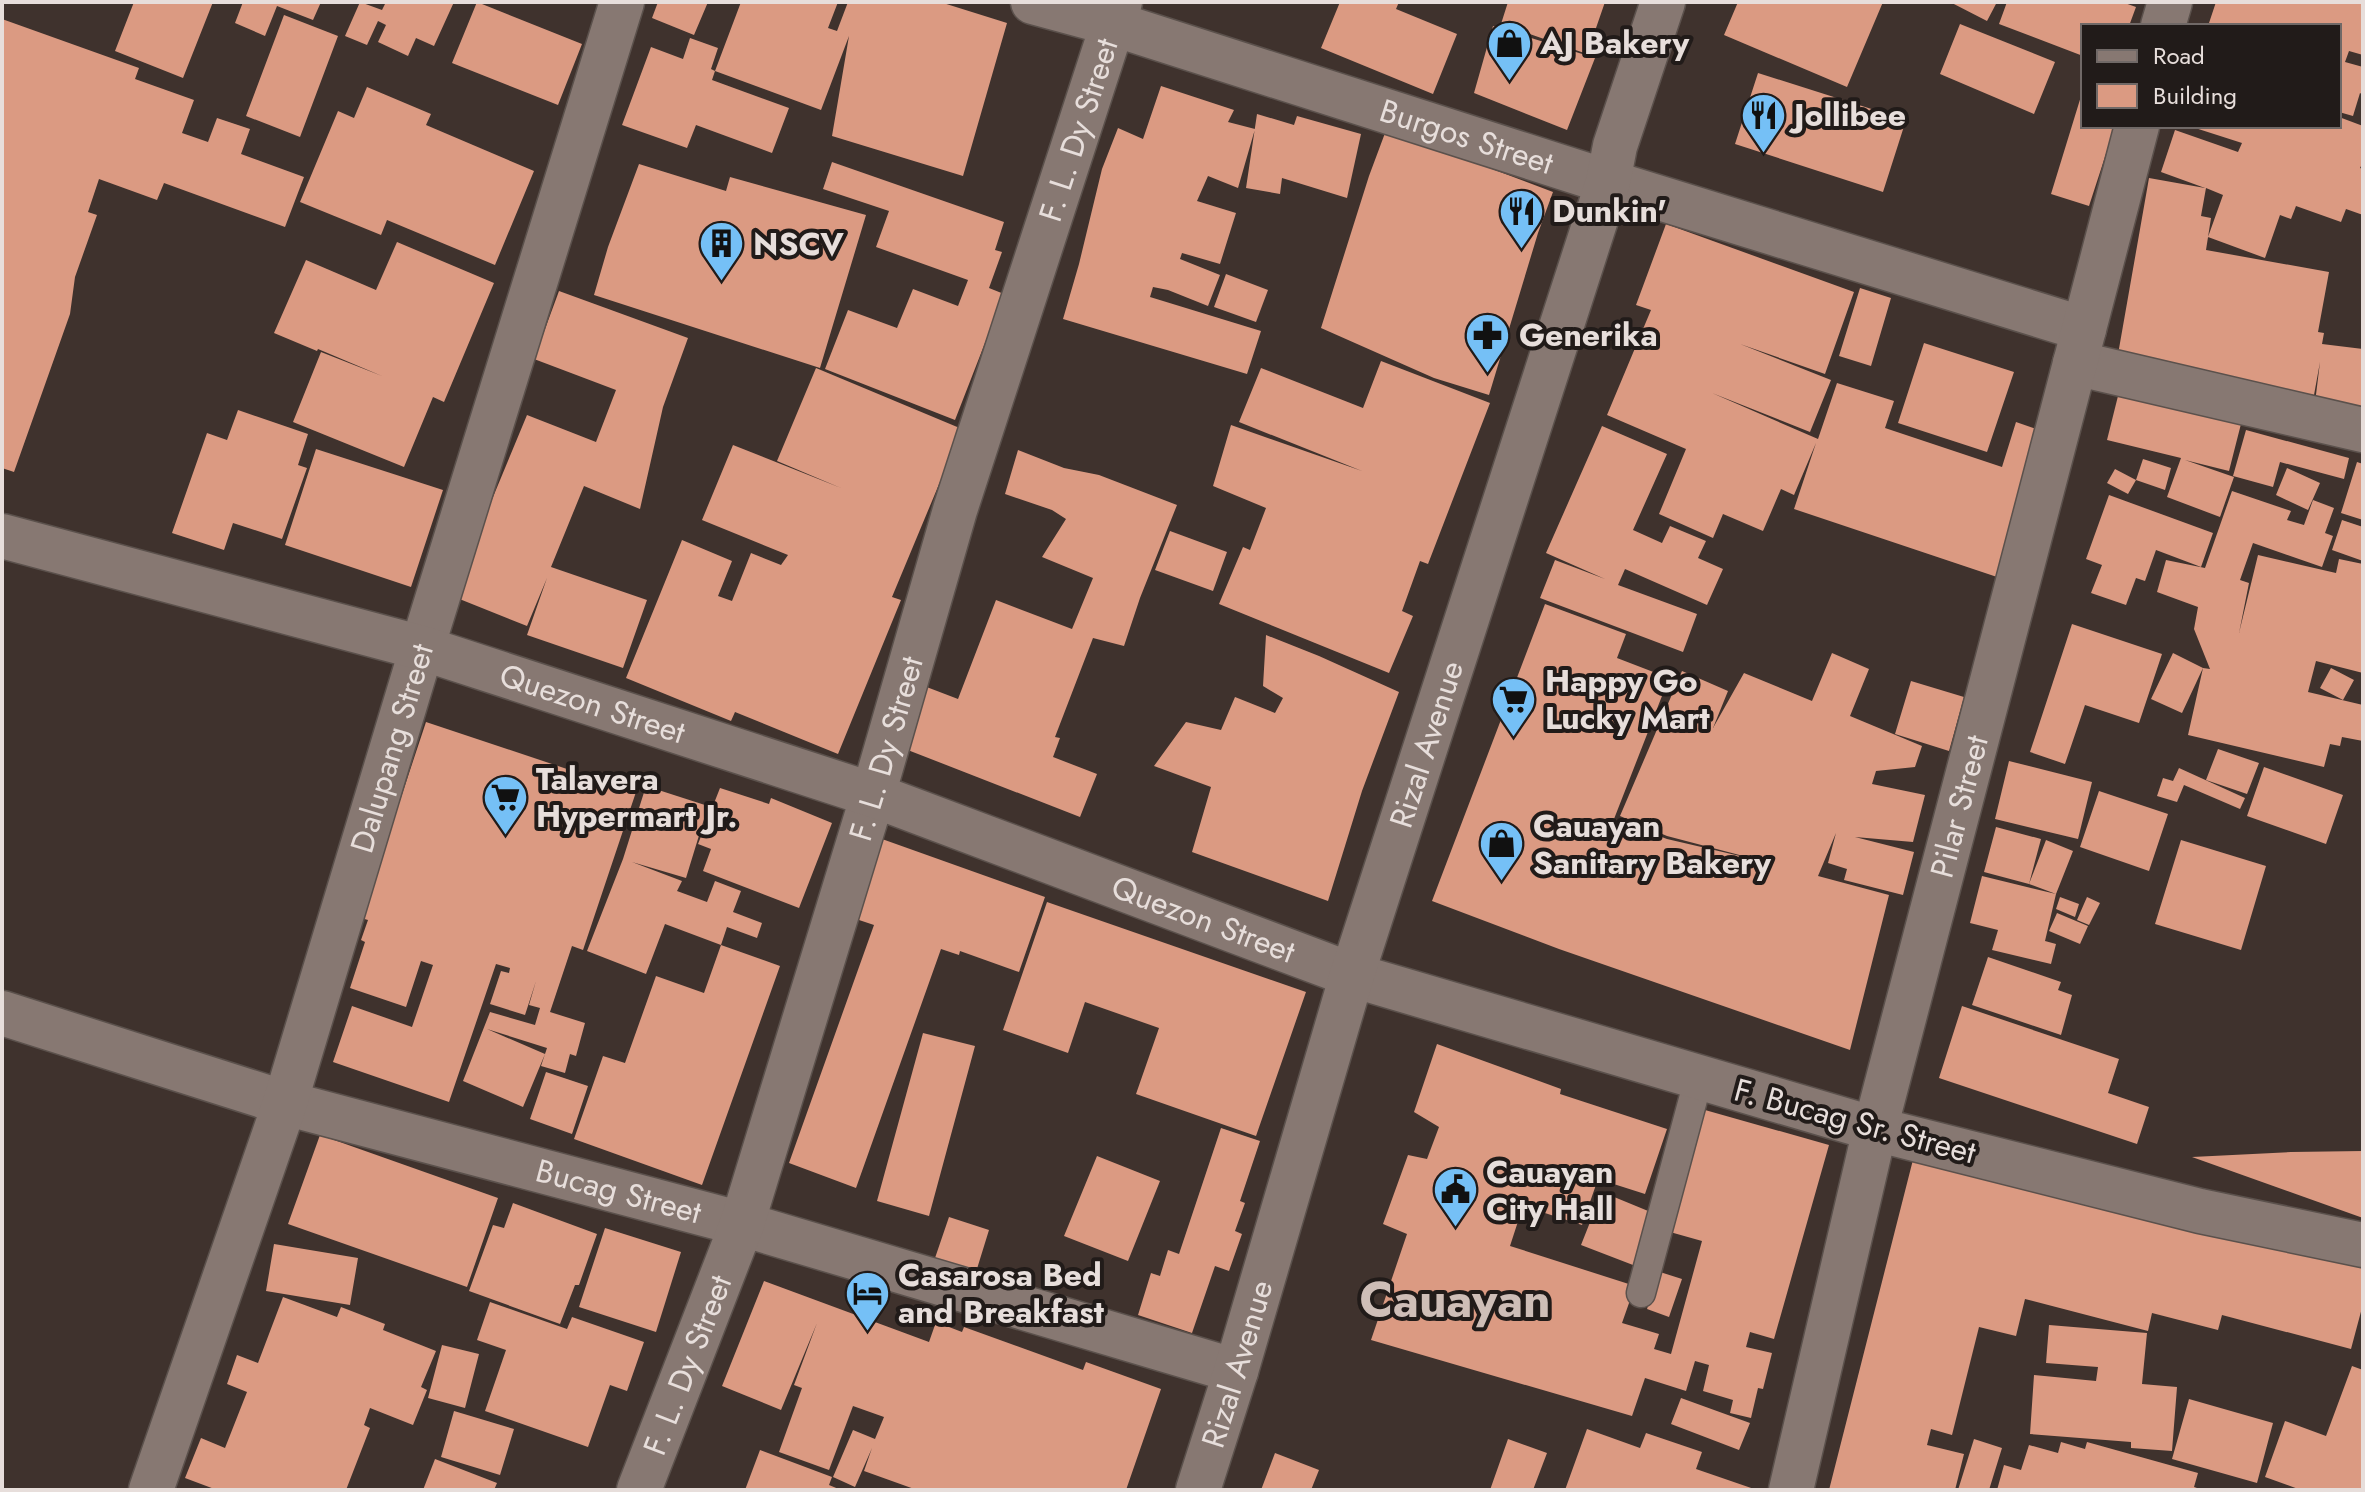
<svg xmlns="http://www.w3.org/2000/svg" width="2365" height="1492" font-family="Jost,sans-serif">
  <rect width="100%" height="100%" fill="#3f322d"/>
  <path fill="#db9a82" d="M134,2H213L183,78L115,51Z
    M243,2H321L313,20L277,6L265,36L235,23Z
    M360,2L382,10L386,2H454L434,46L416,38L408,56L378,42L386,25L378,21L367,45L345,36Z
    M477,2L582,44L558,105L452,63Z
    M658,2H708L694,35L652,18Z
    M741,2H838L828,28L837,31L848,2H940L1007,23L963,176L832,136L849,36L821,110L715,71L712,80L789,108L772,153L696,125L687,148L622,125L651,47L683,59L690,38L718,48L711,69L715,71Z
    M1340,2H1399L1396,9L1457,34L1433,94L1321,48Z
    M1508,2H1605L1587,54L1501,24Z
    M1738,2H1883L1847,87L1724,35Z
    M1950,2H1997L1987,21Z
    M2007,2H2122L2136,7L2129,26H2083V56L1999,24Z
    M2216,2H2363V55L2349,51L2345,62L2363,67V95L2360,93L2353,116L2339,112V26H2208Z
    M284,15L338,36L300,137L246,116Z
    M2,19L139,68L135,79L194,100L182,133L208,142L217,118L250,129L241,154L304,177L285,227L164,183L157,200L99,179L88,212L97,215L75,277L70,314L14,472L2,468Z
    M1960,24L2055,62L2034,114L1940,74Z
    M1493,26L1595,58L1567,130L1474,93Z
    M1758,73L1906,120L1883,192L1735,144Z
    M1161,86L1234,110L1228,122L1255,129L1238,188L1208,176L1197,201L1236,213L1220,264L1182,253L1180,259L1220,275L1208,306L1168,290L1153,287L1150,297L1261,331L1247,374L1063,319L1079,264L1102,169L1118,128L1143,139Z
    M367,87L431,114L426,125L534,171L495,265L387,220L381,235L300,202L338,111L354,118Z
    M2082,93L2083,126H2115L2089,206L2051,194Z
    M1257,114L1294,125L1297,116L1361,134L1347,198L1282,178L1280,194L1246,188Z
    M1391,117L1447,152L1553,192L1538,233L1489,395L1434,378L1321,328L1369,176Z
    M2339,117L2363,126V162L2360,168L2363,169V215L2346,209L2341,222L2296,206L2291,219L2280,215L2265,258L2208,237L2223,195L2206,188L2201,216L2211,218L2206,250L2329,272L2318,332L2324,333L2322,344L2363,349V419L2314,411L2320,362L2314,395L2117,360L2149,178L2205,188L2161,172L2175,130L2238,152L2242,143L2189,126H2339Z
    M832,162L1004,222L995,250L1002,252L989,288L1004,294L955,420L825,369L848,310L897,328L913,289L958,306L968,280L876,247L889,211L823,189Z
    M639,164L726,191L730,177L866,215L820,368L594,295L608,247Z
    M1666,224L1854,292L1825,374L1740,344L1831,380L1810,432L1712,393L1818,439L1837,383L1894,401L1885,428L2002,467L2016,422L2045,432L1997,577L1794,509L1816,443L1794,495L1781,489L1763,531L1723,514L1713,538L1659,514L1686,449L1607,415L1651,310L1636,305Z
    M397,242L494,283L444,402L433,397L404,467L293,422L321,352L382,376L318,349L317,351L274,333L306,260L376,290Z
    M1226,274L1268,290L1256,322L1214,307Z
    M1860,288L1891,298L1871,366L1839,356Z
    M559,291L688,338L663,407L640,509L584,486L551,567L647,600L623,668L527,635L547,578L527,626L452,596L527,415L596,442L616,390L534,359Z
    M1924,343L2014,372L1987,452L1898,423Z
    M1381,361L1490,403L1428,564L1420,561L1402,611L1413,616L1389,673L1219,604L1243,547L1250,550L1266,508L1213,486L1231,425L1362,471L1239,422L1261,368L1363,408Z
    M816,368L962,429L892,597L901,600L838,754L735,712L731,721L626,678L682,540L732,561L718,596L732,601L751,553L781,565L788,555L702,520L733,445L841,488L777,461Z
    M2120,388L2242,420L2229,471L2185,460L2234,477L2220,517L2167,497L2181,458L2107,440Z
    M238,410L308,434L298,465L307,468L282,539L233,523L224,550L172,533L207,433L227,440Z
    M1602,426L1667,454L1633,530L1662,543L1670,526L1706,541L1698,558L1723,569L1707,605L1625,569L1618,585L1697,614L1683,652L1540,598L1555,560L1605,579L1546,553Z
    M2246,430L2349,458L2344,479L2280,462L2273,487L2233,476Z
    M316,449L443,490L411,587L285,545Z
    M1018,450L1064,468L1099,475L1177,505L1140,598L1124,646L1093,638L1055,737L1060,738L1053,757L1097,774L1080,817L900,747L924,686L958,699L996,600L1072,629L1093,578L1042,557L1066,519L1052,510L1005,494Z
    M2143,459L2171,468L2165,490L2136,480Z
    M2357,462L2363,464V520L2341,513Z
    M2287,468L2320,483L2308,510L2276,495Z
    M2115,469L2136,480L2128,494L2107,483Z
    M2232,491L2291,511L2287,520L2304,525L2313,500L2334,508L2325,533L2333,536L2322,567L2253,543L2240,580L2249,583L2239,633L2258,555L2336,573L2339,559L2363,564V673L2316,661L2308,692L2363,705V741L2342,737L2340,746L2330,744L2324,767L2188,735L2203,668L2210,669L2194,629L2198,607L2157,592L2166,560L2205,568Z
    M2109,495L2213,533L2201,567L2156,550L2145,581L2136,578L2126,605L2091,593L2102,565L2086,559Z
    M2342,520L2363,527V561L2332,550Z
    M1170,531L1227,552L1213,591L1155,570Z
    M1545,604L1626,634L1617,658L1669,678L1614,819L1667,839L1770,863L1667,836L1620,816L1682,671L1728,691L1713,728L1744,673L1812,701L1832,653L1869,669L1850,716L1922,746L1915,767L1876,771L1872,784L1925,795L1913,842L1855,837L1914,852L1903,895L1844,880L1847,869L1828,863L1836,833L1818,876L1889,895L1850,1050L1559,949L1432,901Z
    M2072,624L2162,654L2139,723L2085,705L2065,764L2030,752Z
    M1266,635L1319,656L1399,692L1362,791L1328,901L1192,852L1211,787L1154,766L1186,722L1221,730L1235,697L1275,713L1283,698L1263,686Z
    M2173,653L2203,668L2182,713L2151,699Z
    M2331,668L2354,680L2343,700L2320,688Z
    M1911,681L1964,697L1949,751L1895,734Z
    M426,722L636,792L583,950L572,946L550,1012L585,1023L576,1056L570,1054L565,1073L541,1066L547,1048L487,1029L545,1054L523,1107L463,1081L490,1012L535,1025L540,1008L529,1005L536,981L525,1015L490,1004L501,971L509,973L510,968L496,964L449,1102L333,1062L352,1006L412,1027L433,965L421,961L406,1007L350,988L365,942L361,940L368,920L361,918Z
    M2218,749L2259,763L2247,794L2206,780Z
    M2009,761L2092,782L2078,839L1995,819Z
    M2264,767L2343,795L2326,844L2247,816Z
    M2179,768L2245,798L2240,809L2184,785L2177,802L2157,796L2163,778L2173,781Z
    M646,786L708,806L686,878L632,862L682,881L677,891L707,902L715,881L741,891L733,912L762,923L757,938L727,927L721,945L665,924L646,974L587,951L623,859Z
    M720,788L769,804L771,798L832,823L799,908L703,871L711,849L698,844Z
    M2099,791L2168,814L2149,871L2080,847Z
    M1996,827L2041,839L2029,884L2046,840L2073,851L2056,894L2029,884L1984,872Z
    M882,839L1045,897L1019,972L960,951L959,955L941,949L856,1188L789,1163L874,925L853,918Z
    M2181,840L2266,866L2241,950L2155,924Z
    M1982,876L2056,894L2045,941L2056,944L2051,964L1992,950L1998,930L1970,923Z
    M2060,897L2079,904L2075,917L2056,909Z
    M2087,897L2100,903L2089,925L2077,920Z
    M1047,902L1306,992L1256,1136L1136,1094L1159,1028L1085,1002L1068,1053L1003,1030Z
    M2057,913L2088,926L2080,944L2049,931Z
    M721,945L780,966L702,1185L574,1139L603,1056L625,1063L656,976L704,993Z
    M1988,957L2061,982L2058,990L2072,995L2061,1035L1972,1005Z
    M1962,1006L2119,1059L2108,1093L2149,1107L2137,1144L1939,1078Z
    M923,1033L975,1046L929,1216L877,1201Z
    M1437,1044L1561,1089L1560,1094L1667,1129L1645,1194L1598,1179L1582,1225L1523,1206L1510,1246L1635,1286L1622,1323L1659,1334L1654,1349L1671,1354L1702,1241L1670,1232L1705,1110L1829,1145L1774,1339L1750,1332L1746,1347L1772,1353L1763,1389L1758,1388L1751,1418L1730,1413L1733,1400L1703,1391L1709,1365L1695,1361L1686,1391L1645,1378L1632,1416L1371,1340L1407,1234L1383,1224L1408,1155L1427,1159L1439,1127L1414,1112Z
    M546,1072L588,1086L572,1134L530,1119Z
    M1221,1128L1260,1141L1240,1201L1245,1203L1235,1231L1242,1234L1229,1271L1215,1266L1192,1333L1138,1315L1151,1273L1160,1276L1168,1250L1179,1254Z
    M320,1135L498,1198L467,1287L288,1224Z
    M1917,1144L2363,1266V1304L2351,1349L2222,1315L2218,1330L2152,1313L2148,1331L2025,1299L2016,1336L1979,1327L1952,1435L1931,1429L1927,1445L1964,1454L1955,1490H1829Z
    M2363,1151V1218L2192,1157L2291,1152Z
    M1097,1156L1160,1181L1128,1261L1064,1236Z
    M1602,1192L1653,1213L1633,1265L1581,1245Z
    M513,1203L597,1234L579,1285H575L560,1324L469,1291L493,1225L504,1228Z
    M949,1217L989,1230L976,1272L935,1258Z
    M605,1228L681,1252L656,1332L579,1307Z
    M274,1244L358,1258L350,1305L266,1291Z
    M1660,1272L1682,1279L1669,1317L1647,1309Z
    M764,1281L929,1342L936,1322L962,1332L964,1327L1083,1370L1086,1362L1161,1389L1126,1490H917L864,1471L872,1448L855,1487L833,1477L853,1430L875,1439L884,1417L853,1406L829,1470L779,1452L802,1388L794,1385L817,1323L781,1410L722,1386Z
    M283,1297L337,1317L341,1307L385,1324L383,1330L436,1351L421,1387L427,1390L413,1425L370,1408L364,1425L370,1428L346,1490H217L185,1478L201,1438L225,1448L247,1392L227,1384L237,1355L258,1363Z
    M490,1302L567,1329L572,1317L644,1342L627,1391L610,1385L588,1447L485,1411L506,1350L477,1340Z
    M2049,1325L2147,1333L2142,1384L2177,1387L2172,1451L2131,1448V1442L2030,1434L2034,1375L2096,1381L2098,1367L2046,1363Z
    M442,1345L479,1354L465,1408L428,1398Z
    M2352,1366L2363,1370V1490H2301L2265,1477L2285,1421L2326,1436Z
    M1681,1398L1750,1423L1739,1450L1671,1424Z
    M2189,1399L2273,1423L2257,1483L2172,1459Z
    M454,1411L514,1429L500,1475L441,1457Z
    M1587,1429L1640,1448L1646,1433L1702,1452L1696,1469L1757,1490H1565Z
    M1508,1439L1547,1453L1533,1490H1490Z
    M1974,1439L2002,1448L1989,1490H1958Z
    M2061,1442L2085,1449L2087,1442L2198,1473L2194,1487L2203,1490H1997L2004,1465L2021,1470L2029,1445L2058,1453Z
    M760,1450L832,1477L829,1485L841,1490H745Z
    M1275,1453L1319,1470L1311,1490H1261Z
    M435,1459L497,1483L494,1490H423Z"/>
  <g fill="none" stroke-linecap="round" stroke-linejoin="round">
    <defs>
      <path id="lane" d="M1641,1293L1699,1077"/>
      <g id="street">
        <path d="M2075,363L2363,430"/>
        <path id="s1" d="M2,1013L285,1103L742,1224L1236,1371"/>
        <path d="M1875,1129L2200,1211L2363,1245"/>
        <path id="s2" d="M151,1490L285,1103L422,648L622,2"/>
        <path id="s3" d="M639,1490L742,1224L873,795L955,510L1120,2"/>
      </g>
      <g id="secondary">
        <path id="s4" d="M1033,2L1114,24L1608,182L2084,329"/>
        <path d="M2163,26L2170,2"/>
        <path id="s5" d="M2,536L422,648L873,795L1352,975L1875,1129"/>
        <path id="s6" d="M1198,1490L1236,1371L1352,975L1608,182L1615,146L1663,2"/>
        <path id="s7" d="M1791,1490L1875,1129L2137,126"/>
      </g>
    </defs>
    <use href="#lane" stroke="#5b514c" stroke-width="31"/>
    <use href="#street" stroke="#5b514c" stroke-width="47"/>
    <use href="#secondary" stroke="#5b514c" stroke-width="47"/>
    <use href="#lane" stroke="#877872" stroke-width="28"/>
    <use href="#street" stroke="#877872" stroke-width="44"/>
    <use href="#secondary" stroke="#877872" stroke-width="44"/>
  </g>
  <defs>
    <symbol id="shop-pin" viewBox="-11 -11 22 30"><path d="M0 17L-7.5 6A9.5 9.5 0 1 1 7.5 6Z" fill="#75c0f6" stroke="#211b19"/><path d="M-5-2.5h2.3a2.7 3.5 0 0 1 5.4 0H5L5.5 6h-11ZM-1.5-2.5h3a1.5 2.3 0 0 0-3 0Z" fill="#111"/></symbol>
    <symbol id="restaurant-pin" viewBox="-11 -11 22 30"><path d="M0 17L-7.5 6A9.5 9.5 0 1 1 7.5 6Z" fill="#75c0f6" stroke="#211b19"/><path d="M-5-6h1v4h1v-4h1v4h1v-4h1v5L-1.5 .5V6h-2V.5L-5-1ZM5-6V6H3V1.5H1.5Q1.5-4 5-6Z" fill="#111"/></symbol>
    <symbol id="building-pin" viewBox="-11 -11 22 30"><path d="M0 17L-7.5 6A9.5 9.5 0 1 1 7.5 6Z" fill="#75c0f6" stroke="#211b19"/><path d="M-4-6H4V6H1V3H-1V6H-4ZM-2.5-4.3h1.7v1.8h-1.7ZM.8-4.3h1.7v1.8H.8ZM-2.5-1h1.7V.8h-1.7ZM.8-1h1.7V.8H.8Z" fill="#111"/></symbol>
    <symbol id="pharmacy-pin" viewBox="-11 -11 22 30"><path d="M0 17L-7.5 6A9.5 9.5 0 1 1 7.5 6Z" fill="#75c0f6" stroke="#211b19"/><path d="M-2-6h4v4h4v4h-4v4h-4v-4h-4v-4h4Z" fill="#111"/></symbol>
    <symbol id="supermarket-pin" viewBox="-11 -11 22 30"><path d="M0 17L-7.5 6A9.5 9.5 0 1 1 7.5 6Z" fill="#75c0f6" stroke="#211b19"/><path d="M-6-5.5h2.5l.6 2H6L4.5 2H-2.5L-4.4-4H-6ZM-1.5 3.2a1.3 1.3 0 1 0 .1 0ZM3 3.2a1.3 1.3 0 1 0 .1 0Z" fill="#111"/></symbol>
    <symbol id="civic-pin" viewBox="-11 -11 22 30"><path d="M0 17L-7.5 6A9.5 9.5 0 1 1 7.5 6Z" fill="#75c0f6" stroke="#211b19"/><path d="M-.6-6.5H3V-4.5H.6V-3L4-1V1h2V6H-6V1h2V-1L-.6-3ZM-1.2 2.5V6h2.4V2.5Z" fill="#111"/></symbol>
    <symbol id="hotel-pin" viewBox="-11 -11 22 30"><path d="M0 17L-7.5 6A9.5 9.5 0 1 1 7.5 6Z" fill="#75c0f6" stroke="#211b19"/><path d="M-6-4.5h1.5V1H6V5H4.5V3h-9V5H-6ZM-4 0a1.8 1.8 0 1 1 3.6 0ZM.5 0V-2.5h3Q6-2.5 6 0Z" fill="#111"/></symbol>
  </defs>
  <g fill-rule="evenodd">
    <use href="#shop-pin" x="1484" y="18" width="51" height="69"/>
    <use href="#restaurant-pin" x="1738" y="90" width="51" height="69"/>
    <use href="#restaurant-pin" x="1496" y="186" width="51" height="69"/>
    <use href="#building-pin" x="696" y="218" width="51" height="69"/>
    <use href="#pharmacy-pin" x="1462" y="310" width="51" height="69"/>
    <use href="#supermarket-pin" x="1488" y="674" width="51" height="69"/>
    <use href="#supermarket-pin" x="480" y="772" width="51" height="69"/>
    <use href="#shop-pin" x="1476" y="818" width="51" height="69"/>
    <use href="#civic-pin" x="1430" y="1164" width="51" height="69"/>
    <use href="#hotel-pin" x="842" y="1268" width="51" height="69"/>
  </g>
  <g text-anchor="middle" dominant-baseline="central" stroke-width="8" stroke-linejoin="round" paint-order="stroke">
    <g font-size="32" font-weight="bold" fill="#e7dedb" stroke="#211b19" text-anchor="start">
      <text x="1540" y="43">AJ Bakery</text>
      <text x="1794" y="115">Jollibee</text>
      <text x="1552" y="211">Dunkin'</text>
      <text x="753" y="244">NSCV</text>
      <text x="1519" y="335">Generika</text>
      <text x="1545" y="681">Happy Go<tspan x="1545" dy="37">Lucky Mart</tspan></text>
      <text x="536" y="779">Talavera<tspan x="536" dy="37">Hypermart Jr.</tspan></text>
      <text x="1533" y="826">Cauayan<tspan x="1533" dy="37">Sanitary Bakery</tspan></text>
      <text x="1486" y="1172">Cauayan<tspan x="1486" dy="37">City Hall</tspan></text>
      <text x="898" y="1275">Casarosa Bed<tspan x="898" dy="37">and Breakfast</tspan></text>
    </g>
    <g font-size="32" fill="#e7dedb" stroke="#211b19">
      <text stroke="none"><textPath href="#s3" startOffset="1430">F. L. Dy Street</textPath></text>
      <text stroke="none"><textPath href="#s4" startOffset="454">Burgos Street</textPath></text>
      <text stroke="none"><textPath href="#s5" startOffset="614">Quezon Street</textPath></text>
      <text stroke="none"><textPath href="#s6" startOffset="780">Rizal Avenue</textPath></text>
      <text stroke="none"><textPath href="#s2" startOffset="780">Dalupang Street</textPath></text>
      <text stroke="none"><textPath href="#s3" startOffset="782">F. L. Dy Street</textPath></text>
      <text stroke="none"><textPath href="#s7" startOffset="704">Pilar Street</textPath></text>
      <text stroke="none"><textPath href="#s5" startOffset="1262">Quezon Street</textPath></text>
      <text transform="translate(1855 1121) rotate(15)">F. Bucag Sr. Street</text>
      <text stroke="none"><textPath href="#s1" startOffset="642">Bucag Street</textPath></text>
      <text stroke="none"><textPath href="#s6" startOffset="132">Rizal Avenue</textPath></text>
      <text stroke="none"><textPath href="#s3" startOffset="134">F. L. Dy Street</textPath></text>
    </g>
    <g font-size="48" font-weight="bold" fill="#cebeb7" stroke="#211b19">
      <text x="1455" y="1300">Cauayan</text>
    </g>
  </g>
  <rect width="2365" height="1492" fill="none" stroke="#e7dedb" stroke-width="8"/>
  <rect x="2081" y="24" width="260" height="104" fill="#211b19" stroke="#706967" stroke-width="2"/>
  <rect x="2097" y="50" width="40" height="12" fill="#877872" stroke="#706967" stroke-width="2"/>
  <text x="2153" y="64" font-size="24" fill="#e7dedb">Road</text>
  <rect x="2097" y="84" width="40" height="24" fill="#db9a82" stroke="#706967" stroke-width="2"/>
  <text x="2153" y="104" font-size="24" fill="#e7dedb">Building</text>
</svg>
